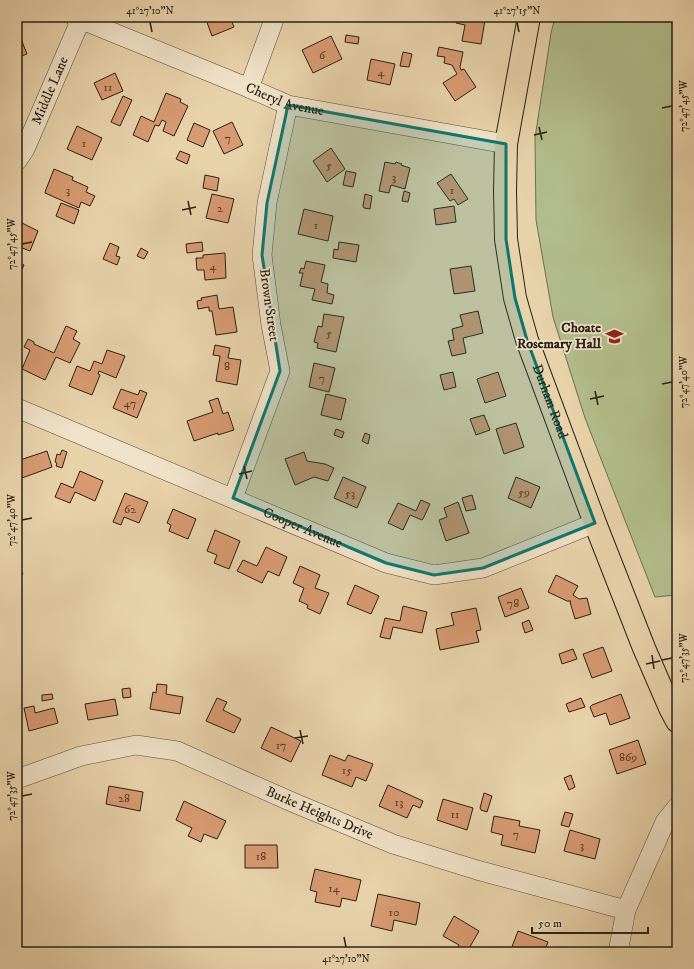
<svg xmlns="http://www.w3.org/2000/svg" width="694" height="969" font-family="'IM FELL DW Pica',serif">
  <rect width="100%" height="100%" fill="#e8d2aa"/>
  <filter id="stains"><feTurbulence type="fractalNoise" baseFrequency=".005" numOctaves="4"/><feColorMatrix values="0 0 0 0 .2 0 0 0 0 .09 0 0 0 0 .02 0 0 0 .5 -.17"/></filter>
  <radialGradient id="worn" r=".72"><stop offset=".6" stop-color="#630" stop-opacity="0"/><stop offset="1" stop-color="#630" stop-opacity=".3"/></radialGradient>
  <path fill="#b2bd8b" stroke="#6e6e50" d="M555,17H677V595L655,597L585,418L553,317L536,220L535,138L551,33Z"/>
  <path fill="#d79a71" stroke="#292014" d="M205,17H230L234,27L212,36Z
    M320,17H345L344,19L340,18L339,22L320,19Z
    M457,17L485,20L481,44L462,41L465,25L456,23Z
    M17,34H19L27,54L17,58Z
    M346,35L359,37L358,44L345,42Z
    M331,36L342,59L313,73L302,50Z
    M439,47L463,52L460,67L461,70L464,69L476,87L455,101L443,83L457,74L452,65L444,63L445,57L437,56Z
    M403,52L412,54L409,67L400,66Z
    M371,59L395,64L390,85L367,80Z
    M115,73L123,91L102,100L94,83Z
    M166,93L181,99L180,102L188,106L174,136L163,131L166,122L162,120L159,126L155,125L148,142L133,135L141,116L154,122Z
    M123,96L132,100L120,126L111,122Z
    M232,122L243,145L224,154L213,131Z
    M194,123L210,130L203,147L187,140Z
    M77,126L102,138L92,160L67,149Z
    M331,148L345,169L327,182L313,161Z
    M180,151L190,155L187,164L176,159Z
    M385,162L395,164L396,162L402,164L401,165L410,168L405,189L391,185L389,193L379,191Z
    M54,169L73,177L72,180L88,187L86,192L95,196L90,206L81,202L79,208L45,193V192Z
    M346,171L356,173L353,187L343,185Z
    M451,174L468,199L458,205L454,199L450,201L437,183Z
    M205,175L219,178L217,191L203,188Z
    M404,191L410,193L408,202L402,201Z
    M212,194L234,199L228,223L206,218Z
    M365,194L372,196L370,209L364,208L363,206Z
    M61,203L79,210L74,224L56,216Z
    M454,206L456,222L436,225L434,209Z
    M304,209L333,216L328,241L298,234Z
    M22,223L38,231L30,251L17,246V234Z
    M202,242L203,251L187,253L186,244Z
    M339,242L359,245L356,262L333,258L334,249L338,250Z
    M110,243L119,247L116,256L120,257L117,265L103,259Z
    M141,248L148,252L144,259L137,256Z
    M225,253L226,278L205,280L204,270H197L196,258H203V255Z
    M306,261L325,265L321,282L328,284L327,293L334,295L332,304L312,300L315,289L300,286L303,273H299L301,268L304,269Z
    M17,262L24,265L17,280Z
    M471,266L475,291L454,294L450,269Z
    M217,295L219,309L233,307L237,332L216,335L212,311H209V307L198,309L197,301L202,300L201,298Z
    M478,311L483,333L463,338L466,353L452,356L448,341L454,340L452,329L463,326L460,315Z
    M324,314L344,317L336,352L317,348L318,343L314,342L318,326L322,327Z
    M66,326L77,331L73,339L80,343L70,363L56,357L45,380L22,369L30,350L24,347L28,339L34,342V344L54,353Z
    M215,345L230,348L228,358L241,360L237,385L216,381L220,356L213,355Z
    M107,350L125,356L116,378L99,371L98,374L100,375L92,395L69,386L77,366L90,371L94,361L102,364Z
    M314,363L335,368L329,392L309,387Z
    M453,372L456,387L444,390L440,375Z
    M498,372L506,396L485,403L477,379Z
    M121,389L138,395L140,390L147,393L137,418L113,408Z
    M326,394L346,399L341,420L321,415Z
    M218,398L223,414L228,412L234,430L218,435V433L194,441L187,421L213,412L209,401Z
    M484,415L490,430L476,435L470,419Z
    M516,423L524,447L504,454L496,429Z
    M336,429L344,432L342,438L334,435Z
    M365,433L370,435L368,444L362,441Z
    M62,450L67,452L62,468L56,466L57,463L55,462L57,454L60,455Z
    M47,451L52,467L22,478L17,461Z
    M304,452L307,461L325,464L334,468L328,481L314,477L295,485L285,459Z
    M80,471L103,481L95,501L75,492L70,503L55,497L61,483L73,488Z
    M343,477L366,487L357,508L334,498Z
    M516,477L540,487L531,508L508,498Z
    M125,493L148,502L139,523L124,517L121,525L113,522Z
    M472,495L476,509L466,511L462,498Z
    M421,500L430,504L423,519L422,520L410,515L403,530L388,523L398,503L416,511Z
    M458,502L469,533L446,541L439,520L447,517L444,508Z
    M173,509L196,519L188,539L169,531L171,525L167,523Z
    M215,530L240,541L229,569L214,563L217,555L207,551Z
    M266,547L287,557L279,576L268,571L262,583L237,571L243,560L257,566Z
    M300,566L320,575L315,588L329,593L320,614L307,608L308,605L299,601L304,588L293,583Z
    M17,569L23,573L17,583Z
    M556,575L578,586L573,595L579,599L587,598L591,614L575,619L570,602L571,601H567L548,592Z
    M355,585L379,596L371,614L347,604Z
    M521,588L529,608L505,617L498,597Z
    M403,606L427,612L422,633L393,627L390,639L380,637L385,618L400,621Z
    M476,608L481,630L476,631L479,642L440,650L436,629L454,625L451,613Z
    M529,620L533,630L525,633L522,623Z
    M603,647L612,671L592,678L583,654Z
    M573,649L577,659L562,664L559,654Z
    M157,684L167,685L166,694L183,697L180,714L150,709L153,692L156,693Z
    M130,688L131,697L123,698L122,689Z
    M52,694L53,699L42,701V695Z
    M621,694L630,718L610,725L606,713L594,717L590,707L592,705Z
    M217,698L227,702L223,710L241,719L234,733L206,721Z
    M581,698L585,707L569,712L566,704Z
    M115,699L118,715L88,720L85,704Z
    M34,706L35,713L54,708L58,723L29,731L24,708Z
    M271,727L301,741L291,762L261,748Z
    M638,740L646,764L617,774L609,750Z
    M330,755L345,761L348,755L373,764L366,781L356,777L352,787L322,775Z
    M571,775L575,787L569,790L564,778Z
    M388,785L423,801L420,808L413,805L407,818L379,806Z
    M109,786L143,792L140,811L106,804Z
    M484,793L492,796L487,812L481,810L480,808Z
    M443,799L473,808L467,830L437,820Z
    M184,801L226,821L217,839L204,834L201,842L188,836L192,828L176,820Z
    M565,812L573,814L569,827L561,825Z
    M494,816L520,821L519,826L540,830L535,853L501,845L503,835L491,832Z
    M570,830L600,839L595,859L564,851Z
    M245,845H277L278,868H245Z
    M315,869L361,880L356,901L342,898L340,907L315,902L317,892L310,890Z
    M378,894L420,903L416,925L394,920L392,931L371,926Z
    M454,916L479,931L467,952H455L459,945L443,936Z
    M518,931L548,942L544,952H510Z"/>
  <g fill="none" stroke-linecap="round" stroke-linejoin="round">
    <defs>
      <g id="minor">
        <path id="s1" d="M75,17L249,88L288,105L506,144"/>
        <path d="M249,88L275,17"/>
        <path id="s2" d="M17,161L25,149L81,19"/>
        <path id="s3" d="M17,408L386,563L434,575L483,568L595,523"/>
        <path d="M233,498L280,371L271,325L262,255L267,203L288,105"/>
        <path id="s4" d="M17,779L81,756L136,745L177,751L292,802L393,844L477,870L626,910"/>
        <path d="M618,952L626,910L665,822L677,807"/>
      </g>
      <g id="major">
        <path id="s5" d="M529,17L506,144L505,191L506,239L515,298L527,340L595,523L644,648L670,708L677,721"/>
      </g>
    </defs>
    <use href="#minor" stroke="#594c3a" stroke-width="20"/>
    <use href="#major" stroke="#292014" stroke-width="24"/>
    <use href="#minor" stroke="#f0e2c8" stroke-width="19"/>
    <use href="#major" stroke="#e8d2aa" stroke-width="22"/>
  </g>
  <path fill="#0f766e" fill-opacity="0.2" stroke="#0f766e" stroke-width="3" stroke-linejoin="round" d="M288,105L506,144V239L515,298L527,340L595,523L483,568L434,575L386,563L233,498L280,371L262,255L267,203Z"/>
  <path fill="none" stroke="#292014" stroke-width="1.5" d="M150,22L152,32M517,22L519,32M662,108L672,106M539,127L542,140M534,135L547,132M188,201L191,215M182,210L196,207M22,244L32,242M662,384L672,382M595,391L598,405M590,399L604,396M244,466L247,479M239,474L252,471M22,520L32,518M652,655L654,669M662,660L672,658M646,664L660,661M300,730L303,744M295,738L308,736M22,796L32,794M344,937L346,947"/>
  <defs>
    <symbol id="university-bare" viewBox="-9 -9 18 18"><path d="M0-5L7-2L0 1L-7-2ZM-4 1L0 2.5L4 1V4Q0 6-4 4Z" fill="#8f2418" stroke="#f0e2c8" stroke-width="2.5" paint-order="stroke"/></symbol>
  </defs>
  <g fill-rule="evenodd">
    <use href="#university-bare" x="602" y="324" width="25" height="25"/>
  </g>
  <g text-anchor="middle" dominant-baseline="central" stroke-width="3.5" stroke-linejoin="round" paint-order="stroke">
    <g font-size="12" fill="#543e2b">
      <text x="322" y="55">6</text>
      <text x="381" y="72">4</text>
      <text x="108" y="87">11</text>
      <text x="228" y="138">7</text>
      <text x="84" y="143">1</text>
      <text x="329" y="165">5</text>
      <text x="394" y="177">3</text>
      <text x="68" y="190">3</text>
      <text x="452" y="190">1</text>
      <text x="220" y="208">2</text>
      <text x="316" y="225">1</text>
      <text x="213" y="266">4</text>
      <text x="329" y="333">5</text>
      <text x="227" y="366">8</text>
      <text x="322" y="378">7</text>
      <text x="130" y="403">47</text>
      <text x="524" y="492">59</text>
      <text x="350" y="493">53</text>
      <text x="130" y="509">62</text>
      <text x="513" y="603">78</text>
      <text x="281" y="745">17</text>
      <text x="628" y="757">869</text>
      <text x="347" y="770">15</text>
      <text x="124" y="798">28</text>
      <text x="399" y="802">13</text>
      <text x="455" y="814">11</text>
      <text x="516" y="834">7</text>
      <text x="582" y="845">3</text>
      <text x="261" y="856">18</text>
      <text x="334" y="888">14</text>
      <text x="394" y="912">10</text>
    </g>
    <g font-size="14" fill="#292014" stroke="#f0e2c8">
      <text stroke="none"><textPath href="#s2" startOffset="78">Middle Lane</textPath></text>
      <text stroke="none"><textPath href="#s1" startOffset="226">Cheryl Avenue</textPath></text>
      <text transform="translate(269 305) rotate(82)">Brown Street</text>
      <text stroke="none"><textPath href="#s5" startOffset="393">Durham Road</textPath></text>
      <text stroke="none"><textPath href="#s3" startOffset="310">Cooper Avenue</textPath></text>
      <text stroke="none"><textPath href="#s4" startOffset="321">Burke Heights Drive</textPath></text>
    </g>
    <g font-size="14" font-weight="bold" fill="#292014" stroke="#f0e2c8" text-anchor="end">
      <text x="601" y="328">Choate<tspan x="601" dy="16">Rosemary Hall</tspan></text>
    </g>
  </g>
  <rect width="694" height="969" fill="none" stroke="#e8d2aa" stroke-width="44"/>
  <path d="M532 927v6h116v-6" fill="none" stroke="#292014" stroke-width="2"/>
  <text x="538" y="927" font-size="12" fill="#292014" stroke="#f0e2c8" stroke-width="3" paint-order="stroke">50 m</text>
  <rect x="22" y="22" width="650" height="925" fill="none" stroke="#292014" stroke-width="1.5"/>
  <g font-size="10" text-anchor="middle" fill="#292014">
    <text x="150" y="14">41°27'10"N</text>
    <text x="517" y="14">41°27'15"N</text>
    <text transform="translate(683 106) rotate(-90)" y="4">72°47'45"W</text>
    <text transform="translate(11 244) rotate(-90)" y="4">72°47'45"W</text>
    <text transform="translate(683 382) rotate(-90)" y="4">72°47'40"W</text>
    <text transform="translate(11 520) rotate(-90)" y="4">72°47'40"W</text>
    <text transform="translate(683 658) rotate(-90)" y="4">72°47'35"W</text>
    <text transform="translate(11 796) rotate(-90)" y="4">72°47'35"W</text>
    <text x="346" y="962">41°27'10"N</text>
  </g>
  <rect width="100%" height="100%" filter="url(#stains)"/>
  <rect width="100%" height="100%" fill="url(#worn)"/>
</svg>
